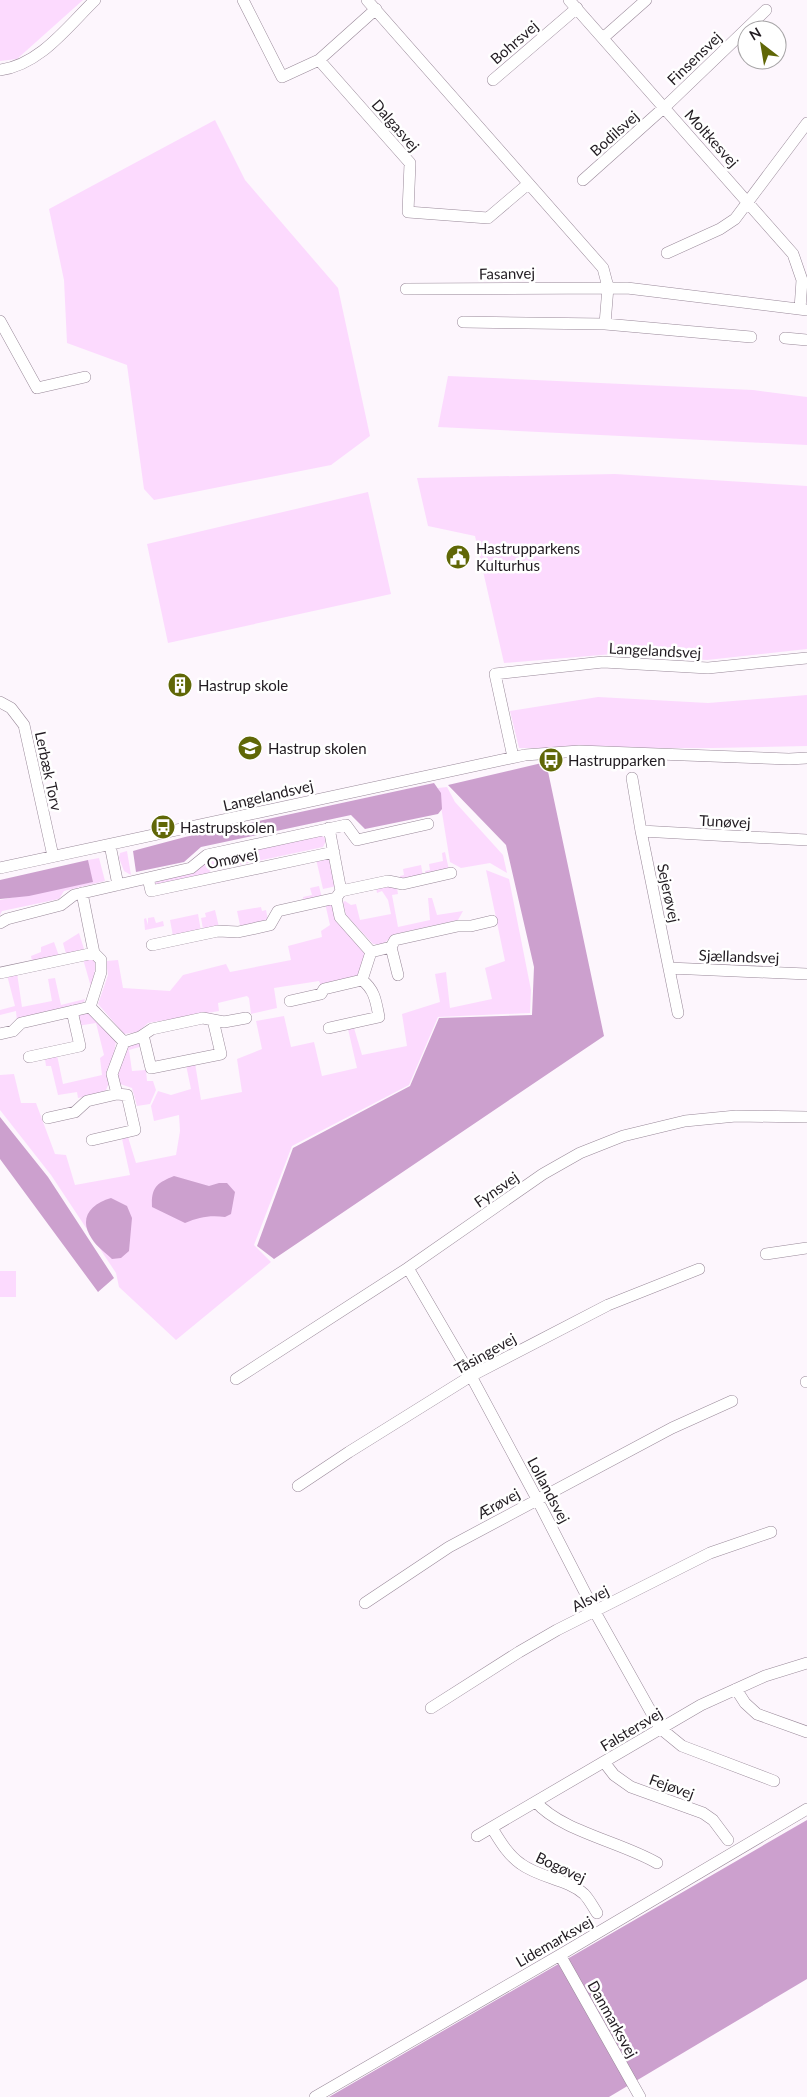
<svg xmlns="http://www.w3.org/2000/svg" width="807" height="2097" font-family="Lato,sans-serif">
  <rect width="100%" height="100%" fill="#fdf6fd"/>
  <path fill="#fcdafe" d="M0,0H83L17,59L0,61Z
    M215,120L245,180L338,288L370,436L331,465L154,500L144,489L127,365L67,343L64,280L49,209Z
    M448,376L753,390L807,397V445L438,427Z
    M615,474L807,486V649L707,660L613,654L504,663L475,536L428,526L417,478Z
    M368,492L391,594L168,643L147,544Z
    M807,695V746L713,748H519L510,711L598,697L708,703Z
    M447,787L455,802L503,855L507,873L490,863L461,868L450,862L438,788Z
    M319,835L324,837L326,841L323,847L210,871L209,874L156,886L155,881L207,860Z
    M127,851L131,875L124,871L119,858L120,853Z
    M445,852L449,870L426,875L425,871L430,870L429,864L443,861L442,853Z
    M326,857L329,859L337,886L323,889L316,859Z
    M99,858L105,881L64,891L59,899L2,911L0,915V900L92,882L88,860Z
    M421,865L423,876L400,879V876L404,875L403,869Z
    M486,870L509,879L531,990L530,1013L438,1017L409,1085L292,1146L254,1245L271,1262L176,1340L119,1287L116,1273L51,1175L0,1110V1075L14,1074L21,1103H36L55,1154L66,1155L75,1185L130,1175L122,1139L128,1137L136,1163L176,1155L180,1131L179,1115L154,1121L151,1106L158,1091L171,1095L191,1089L186,1065L195,1063L201,1100L242,1092L237,1059L262,1049L256,1021L284,1016L291,1047L314,1042L322,1076L357,1068L348,1029L354,1028L362,1055L407,1046L402,1014L440,1002L435,974L446,972L450,1008L492,999L485,968L505,961Z
    M389,884L397,888L398,894L392,895L398,927L430,920L428,898H432L437,915L463,911L458,920L395,934L383,944H373L346,915L343,902L345,901L351,905L356,904L360,920L391,914L388,900L382,891L377,893L376,887Z
    M319,886L322,898L304,902L303,897L312,895L310,888Z
    M336,900L367,953L357,977L321,986L319,981L274,988L277,1008L251,1014L249,998L247,996L218,1003L219,1011L148,1023L138,1032L124,1034L98,1004L108,975L106,961L118,960L123,988L170,991L183,975L226,964L230,972L291,960L288,946L322,937L321,931L330,925L325,903Z
    M261,907L262,911L266,910L268,920L243,927L240,925L237,911Z
    M215,910L219,927L203,929L201,918L206,917L205,913Z
    M198,914L201,931L173,936L170,920Z
    M154,917L156,923L163,921L164,926L145,930L144,919L146,918L148,925V918Z
    M79,933L84,949L66,954L63,943Z
    M54,942L59,956L32,961L31,956L41,952V947Z
    M94,957L97,961L91,987L83,959Z
    M17,973L22,1007L52,1001L48,979L55,978L61,1005L85,999L84,1002L17,1021L16,1011L0,1015V1010L15,1006L7,975Z
    M89,1011L116,1041L110,1081L105,1092L78,1098L77,1092L58,1095L51,1066H46L45,1059L57,1055L63,1084L102,1075L100,1058L104,1055L96,1023L77,1026L75,1013Z
    M140,1043L143,1046L129,1050L132,1071L146,1070L147,1081H153L156,1090L150,1104L137,1106L132,1088L120,1084L117,1071L127,1044Z
    M0,1271H16V1297H0Z"/>
  <path fill="#cca0ce" d="M546,762L604,1036L274,1259L257,1246L293,1148L410,1086L439,1018L532,1015L534,967L506,845L448,785Z
    M434,783L441,793L442,809L438,814L365,829L351,815L201,847L184,862L136,872L133,851L140,849L185,837Z
    M88,860L93,882L29,896L0,899V880Z
    M0,1117L48,1177L114,1278L98,1292L0,1159Z
    M174,1176L209,1186L219,1183H227L235,1192L231,1214L225,1217C210,1215 199,1217 185,1223L152,1207C151,1187 157,1183 174,1176Z
    M111,1198L127,1206L132,1218L129,1251L121,1258L112,1259C106,1253 97,1247 92,1239C78,1219 90,1204 111,1198Z
    M807,1820V1979L609,2097H329Z"/>
  <g fill="none" stroke-linecap="round" stroke-linejoin="round">
    <defs>
      <path id="minor" d="M243,0L282,77L319,60
        M367,0L603,268L608,287L605,324
        M569,0L793,254L802,280L800,309
        M376,9L319,60L410,163L408,212L488,218L528,184
        M603,38L646,0
        M0,70C40,65 68,26 95,0
        M493,80L577,8
        M583,180L668,104L766,10
        M667,253L720,229L735,219L807,123
        M406,289L627,288L807,310
        M0,321L37,388L85,377
        M463,322L605,324L751,337
        M785,338L807,340
        M0,702L11,708L24,725L53,856
        M513,757L495,674L603,662L708,668L807,658
        M632,778L641,831L678,1013
        M329,828L341,891
        M641,831L807,840
        M110,845L118,885
        M0,868L525,755L579,751L789,759L807,758
        M148,878L151,891L334,852
        M82,893L94,953L101,960V972L90,1007L124,1042L112,1074L117,1094L127,1095L135,1130L92,1140
        M0,923L7,919L61,905L74,895L191,868L207,855L346,825L357,840L428,824
        M152,945L218,931L238,932L270,925L278,911L336,898
        M391,947L398,975
        M371,952L391,947L395,940L458,926H471L492,921
        M669,968L807,974
        M0,973L94,953
        M290,1001L321,994L324,989L362,980
        M329,1028L379,1017C376,1002 375,990 362,980L371,952L340,917L336,898L341,891L388,881L403,884L451,873
        M0,1034L13,1031L21,1023L90,1007
        M143,1035L151,1068L221,1054L213,1020
        M124,1042L140,1037L152,1029L203,1018L224,1022L246,1018
        M29,1057L80,1046L72,1011
        M48,1118L75,1112L87,1101L117,1094
        M766,1254L807,1248
        M408,1268L471,1376L537,1499L595,1612L660,1728L682,1746L774,1781
        M236,1379L408,1268L543,1174L580,1153L623,1136L685,1121L736,1116L807,1117
        M806,1382H807
        M298,1486L349,1452L471,1376L608,1305L699,1269
        M365,1603L449,1547L672,1428L732,1401
        M736,1689L745,1703L757,1714L807,1732
        M431,1708L519,1652L557,1630L710,1553L771,1532
        M604,1762L614,1775L631,1787L703,1813L713,1820L728,1840
        M536,1802C561,1831 621,1842 657,1863
        M492,1828C500,1841 508,1855 521,1864C540,1878 567,1879 584,1894C589,1899 593,1907 597,1913
        M477,1836L701,1705L765,1676L807,1663
        M560,1955L640,2097
        M315,2097L560,1955L807,1809"/>
    </defs>
    <use href="#minor" stroke="#998999" stroke-width="12"/>
    <use href="#minor" stroke="#fff" stroke-width="11"/>
  </g>
  <defs>
    <symbol id="civic-disc" viewBox="-11 -11 22 22"><circle r="9.5" fill="#606707" stroke="#fff"/><path d="M-.6-6.5H3V-4.5H.6V-3L4-1V1h2V6H-6V1h2V-1L-.6-3ZM-1.2 2.5V6h2.4V2.5Z" fill="#fff"/></symbol>
    <symbol id="building-disc" viewBox="-11 -11 22 22"><circle r="9.5" fill="#606707" stroke="#fff"/><path d="M-4-6H4V6H1V3H-1V6H-4ZM-2.5-4.3h1.7v1.8h-1.7ZM.8-4.3h1.7v1.8H.8ZM-2.5-1h1.7V.8h-1.7ZM.8-1h1.7V.8H.8Z" fill="#fff"/></symbol>
    <symbol id="school-disc" viewBox="-11 -11 22 22"><circle r="9.5" fill="#606707" stroke="#fff"/><path d="M0-5L7-2L0 1L-7-2ZM-4 1L0 2.5L4 1V4Q0 6-4 4Z" fill="#fff"/></symbol>
    <symbol id="bus-disc" viewBox="-11 -11 22 22"><circle r="9.5" fill="#606707" stroke="#fff"/><path d="M-5-6H5V4H4V6H2V4H-2V6H-4V4H-5ZM-3.5-4V0h7V-4ZM-3.5 1.2v1.5H-2V1.2ZM2 1.2v1.5H3.5V1.2Z" fill="#fff"/></symbol>
  </defs>
  <g fill-rule="evenodd">
    <use href="#civic-disc" x="444" y="543" width="28" height="28"/>
    <use href="#building-disc" x="166" y="671" width="28" height="28"/>
    <use href="#school-disc" x="236" y="734" width="28" height="28"/>
    <use href="#bus-disc" x="537" y="746" width="28" height="28"/>
    <use href="#bus-disc" x="149" y="813" width="28" height="28"/>
  </g>
  <g text-anchor="middle" dominant-baseline="central" stroke-width="5" stroke-linejoin="round" paint-order="stroke">
    <g font-size="15" fill="#211b21" stroke="#fff">
      <text transform="translate(514 42) rotate(-41)">Bohrsvej</text>
      <text transform="translate(694 58) rotate(-44)">Finsensvej</text>
      <text transform="translate(396 125) rotate(49)">Dalgasvej</text>
      <text transform="translate(614 133) rotate(-42)">Bodilsvej</text>
      <text transform="translate(712 138) rotate(48)">Moltkesvej</text>
      <text transform="translate(507 273) rotate(-1)">Fasanvej</text>
      <text transform="translate(655 650) rotate(3)">Langelandsvej</text>
      <text transform="translate(49 771) rotate(78)">Lerbæk Torv</text>
      <text transform="translate(268 795) rotate(-13)">Langelandsvej</text>
      <text transform="translate(725 821) rotate(3)">Tunøvej</text>
      <text transform="translate(232 858) rotate(-12)">Omøvej</text>
      <text transform="translate(669 893) rotate(78)">Sejerøvej</text>
      <text transform="translate(739 956) rotate(2)">Sjællandsvej</text>
      <text transform="translate(496 1189) rotate(-35)">Fynsvej</text>
      <text transform="translate(485 1353) rotate(-29)">Tåsingevej</text>
      <text transform="translate(549 1490) rotate(62)">Lollandsvej</text>
      <text transform="translate(498 1503) rotate(-29)">Ærøvej</text>
      <text transform="translate(590 1598) rotate(-27)">Alsvej</text>
      <text transform="translate(631 1729) rotate(-31)">Falstersvej</text>
      <text transform="translate(672 1786) rotate(20)">Fejøvej</text>
      <text transform="translate(561 1867) rotate(25)">Bogøvej</text>
      <text transform="translate(554 1941) rotate(-30)">Lidemarksvej</text>
      <text transform="translate(613 2019) rotate(61)">Danmarksvej</text>
    </g>
    <g font-size="15" fill="#211b21" stroke="#fff" text-anchor="start">
      <text x="476" y="548">Hastrupparkens<tspan x="476" dy="17">Kulturhus</tspan></text>
      <text x="198" y="685">Hastrup skole</text>
      <text x="268" y="748">Hastrup skolen</text>
      <text x="568" y="760">Hastrupparken</text>
      <text x="180" y="827">Hastrupskolen</text>
    </g>
  </g>
  <g transform="translate(762 45) rotate(329)"><circle r="24" fill="#ffffff" stroke="#a6a4a6"/>
  <path d="M0-4L9 19L0 12L-9 19Z" fill="#606707"/>
  <text y="-8" font-size="14" font-weight="bold" text-anchor="middle" fill="#211b21">N</text>
  </g>
</svg>
